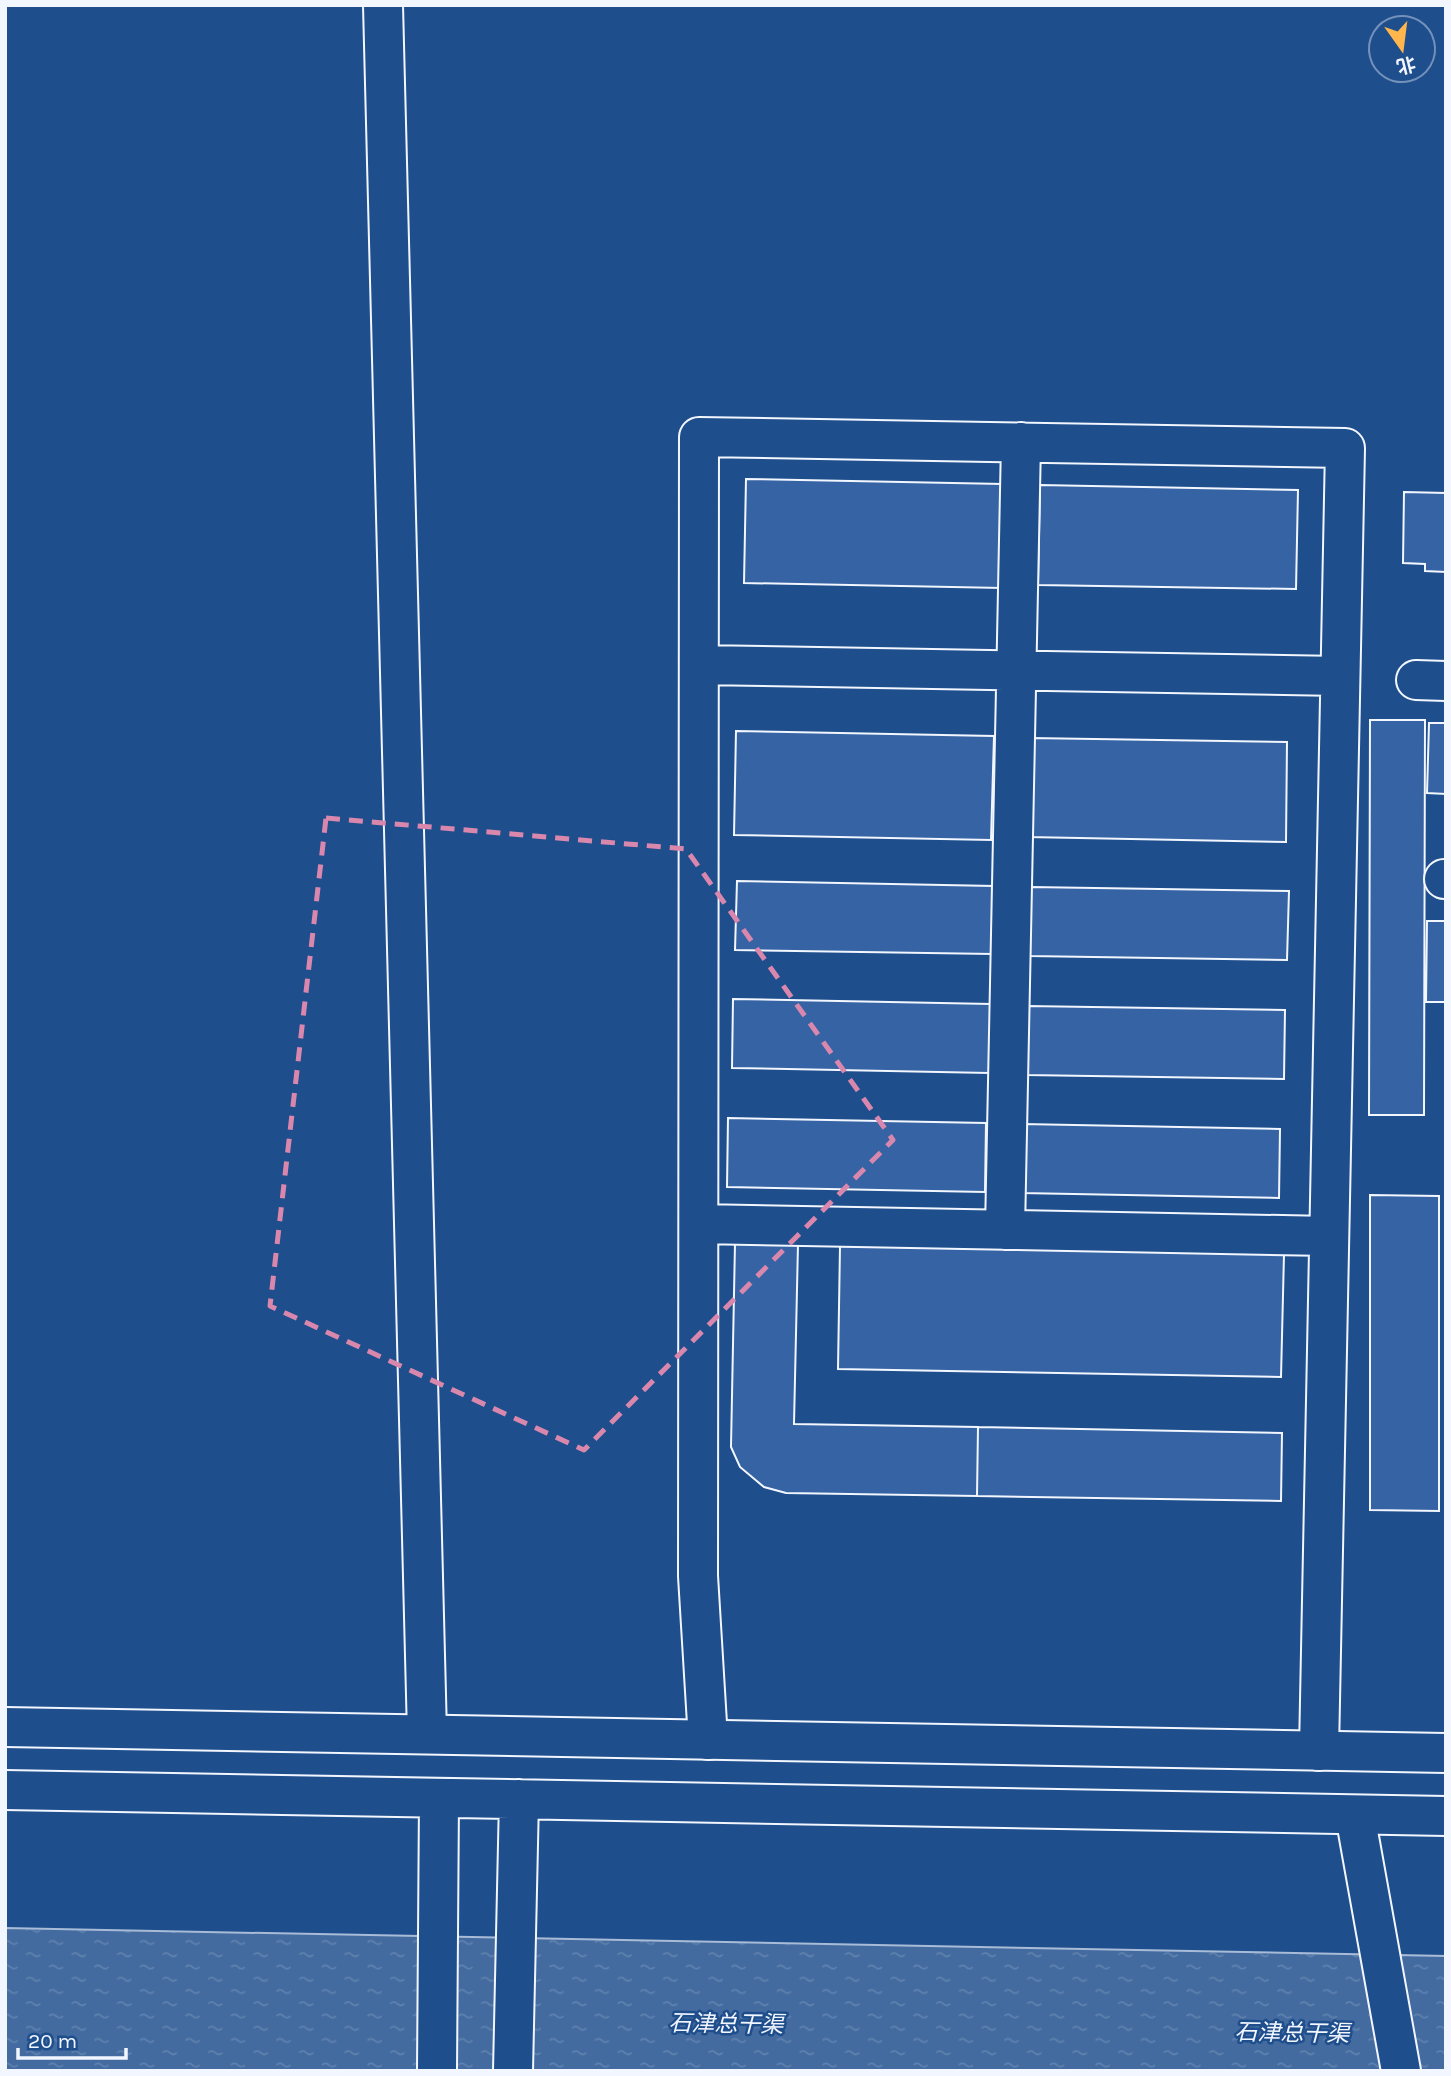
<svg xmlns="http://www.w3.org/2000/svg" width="1451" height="2076" font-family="Karla,'Noto Sans SC',sans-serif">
  <defs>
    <pattern id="water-ripples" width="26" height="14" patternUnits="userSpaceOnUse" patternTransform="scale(1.75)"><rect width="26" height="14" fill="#446ba0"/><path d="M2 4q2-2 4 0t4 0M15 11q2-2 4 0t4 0" fill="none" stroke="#5f81ae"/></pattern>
  </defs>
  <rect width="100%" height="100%" fill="#1f4e8c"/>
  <path fill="url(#water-ripples)" stroke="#a8bbd7" stroke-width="2" d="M5,1928L1446,1956V2071L5,2070Z"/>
  <path fill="#3563a3" stroke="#f2f6ff" stroke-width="2" d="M746,479L1003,484L1002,588L744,583Z
    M1040,485L1298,490L1296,589L1038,585Z
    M1404,492L1446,493V572L1425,571V564L1403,563Z
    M1370,720H1425L1424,1115H1369Z
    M1429,723H1446V794L1427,793Z
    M736,731L994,736L991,840L734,835Z
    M1030,738L1287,742L1286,842L1028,837Z
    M737,881L994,886L993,954L735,950Z
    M1031,887L1289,891L1287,960L1029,956Z
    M1427,921H1446V1002H1426Z
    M733,999L991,1004L989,1073L732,1068Z
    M1027,1006L1285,1010L1284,1079L1026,1075Z
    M728,1118L986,1123L985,1192L727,1187Z
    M1022,1124L1280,1129L1279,1198L1021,1193Z
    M1370,1195L1439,1196V1511L1370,1510Z
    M735,1243L798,1244L794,1424L978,1427L977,1496L786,1493L764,1487L740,1467L731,1447Z
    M840,1246L1284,1254L1281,1377L838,1369Z
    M978,1427L1282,1433L1281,1501L977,1496Z"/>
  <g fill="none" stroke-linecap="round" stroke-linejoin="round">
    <defs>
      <path id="minor" d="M383,5L427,1734
        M699,665L1340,676
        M1416,680L1446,681
        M1444,879H1446
        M699,1224L1329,1236
        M1005,1230L1021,442
        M708,1740L698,1576L699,437L1345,448L1319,1751
        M1355,1815L1401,2071"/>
      <path id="major" d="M5,1727L1446,1753
        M5,1790L1446,1816
        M437,2071L439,1798
        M513,2071L519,1799"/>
    </defs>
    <use href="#minor" stroke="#f2f6ff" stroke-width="42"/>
    <use href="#major" stroke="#f2f6ff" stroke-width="42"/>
    <use href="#minor" stroke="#1f4e8c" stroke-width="38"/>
    <use href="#major" stroke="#1f4e8c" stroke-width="38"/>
  </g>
  <path fill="none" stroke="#da87ad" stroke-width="5" stroke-dasharray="14 9" stroke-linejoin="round" d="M326,818L686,849L893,1140L584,1450L270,1306Z"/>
  <g text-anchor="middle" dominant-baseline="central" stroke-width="5" stroke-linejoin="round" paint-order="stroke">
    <g font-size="23" font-style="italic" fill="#f2f6ff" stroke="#1f4e8c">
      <text transform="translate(726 2024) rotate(1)">石津总干渠</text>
      <text transform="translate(1292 2033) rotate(1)">石津总干渠</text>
    </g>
  </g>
  <rect width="1451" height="2076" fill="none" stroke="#f2f6ff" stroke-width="14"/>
  <g transform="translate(1402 49) rotate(166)"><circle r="33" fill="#1f4e8c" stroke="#7391ba" stroke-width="2"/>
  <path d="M0-5L12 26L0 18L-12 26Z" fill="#ffb74d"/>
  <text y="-10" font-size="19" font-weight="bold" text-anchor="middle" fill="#f2f6ff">北</text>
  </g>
  <path d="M18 2048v10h108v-10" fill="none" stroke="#f2f6ff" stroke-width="3.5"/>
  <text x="28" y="2048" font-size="21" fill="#f2f6ff" stroke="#1f4e8c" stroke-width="5" paint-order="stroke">20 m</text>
</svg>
